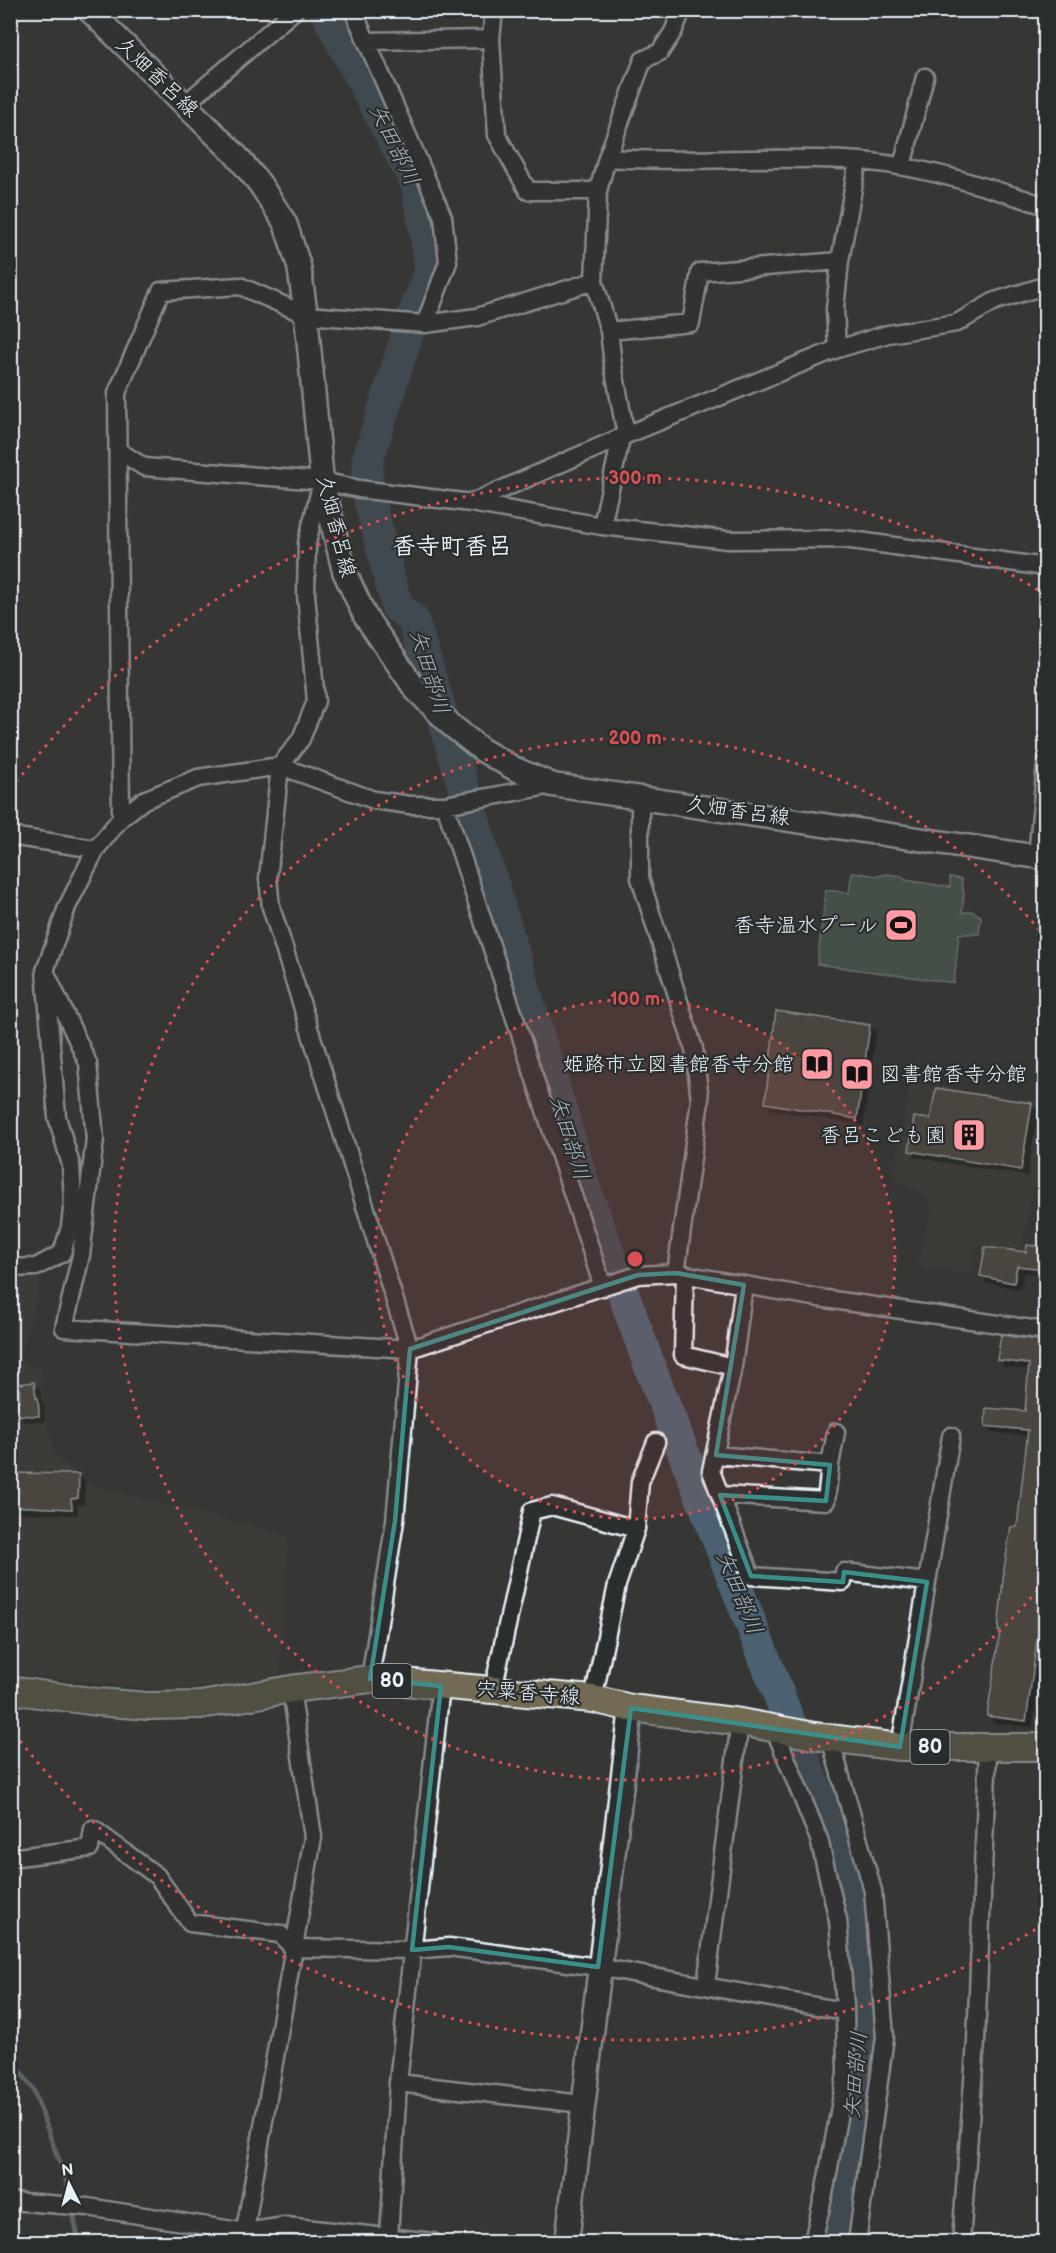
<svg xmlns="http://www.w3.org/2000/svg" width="1056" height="2253" font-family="'Balsamiq Sans','Klee One',sans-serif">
  <defs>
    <filter id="shadow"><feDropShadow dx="5.5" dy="5.5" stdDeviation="0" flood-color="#0009"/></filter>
  </defs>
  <rect width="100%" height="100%" fill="#363634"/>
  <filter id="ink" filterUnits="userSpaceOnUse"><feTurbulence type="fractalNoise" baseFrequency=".0167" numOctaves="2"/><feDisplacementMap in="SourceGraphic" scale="12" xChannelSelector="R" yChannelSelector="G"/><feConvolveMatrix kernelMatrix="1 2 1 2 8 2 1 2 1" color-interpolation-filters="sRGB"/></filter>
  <g filter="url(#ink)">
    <path fill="#44403b" d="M910,1081L1045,1103V1167L1040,1187L1034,1186L1022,1252L977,1245L971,1275L916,1265L933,1206L915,1189L894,1179Z
      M43,1277L20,1359L28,1366L41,1367L43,1395L54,1454L79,1474V1482L289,1536L280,1674L227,1685L168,1690L11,1674V1278Z"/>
    <path fill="#546e5d" stroke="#9eb0aa" stroke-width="1.5" d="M852,872L878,876L887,874L902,876L905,880L950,887V877L961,879L964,894L962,913L971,911L981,916L979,934H959L954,983L817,964L826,890L849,893Z"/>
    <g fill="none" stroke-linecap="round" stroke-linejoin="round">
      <path stroke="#8a9ba6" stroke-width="5" d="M10,2057L33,2089L66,2180L79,2242"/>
      <path stroke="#4b616f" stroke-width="32" d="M325,10L417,185L431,269L414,313L368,459L367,480L370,502L397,607L413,619L584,1186L653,1375L827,1817L856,1904L861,1975V2038L856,2105L831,2242"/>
    </g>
    <path fill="#64584c" stroke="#e8f1f8" stroke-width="1.5" filter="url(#shadow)" d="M776,1011L870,1025L857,1119L765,1103Z
      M936,1088L1032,1103L1021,1170L909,1151L914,1117L930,1119Z
      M1027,1245L1043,1247L1042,1252H1046V1269L1017,1266L1014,1283L980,1276L985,1247L1026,1252Z
      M1001,1335L1046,1341L1043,1366L1046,1367V1575L1026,1721L987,1716L1000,1631H998L1004,1569L1011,1527H1017L1028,1430L985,1426L986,1408L1025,1411L1029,1364L997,1360Z
      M34,1382L36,1398H38L39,1416L17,1415V1401L20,1400L19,1384Z
      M10,1473L79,1474L78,1498L71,1499L72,1509L10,1506Z"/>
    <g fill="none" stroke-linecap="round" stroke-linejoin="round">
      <defs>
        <path id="street" d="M353,10L443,217L448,262L425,324
          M494,10L491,39L497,135L528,191H598
          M366,41L491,39
          M185,104L295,10
          M607,158C686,163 766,156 845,160C916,163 979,185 1046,206
          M902,166L925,77
          M609,331L691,323L700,272L840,261
          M837,349L835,309L840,261L858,161
          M626,435L613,365L609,331L594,281L598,191L607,158L643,60L660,52L673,32L682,10
          M119,451L144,467L322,481L359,489L471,503L602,526L728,540L844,539L1046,567
          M321,485L307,543L306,595L316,701L301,739L280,766L268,878L271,907L410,1349L395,1521L370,1679
          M471,503L626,435L837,349L888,334L957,323L995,301L1041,287L1046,288
          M602,526L621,438
          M640,796V878L694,1049L700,1100L676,1273
          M445,805L603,1287
          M121,818L117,393L161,291L240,286L306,315L425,324L477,317L594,281
          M10,836L96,849
          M1037,856L1046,764
          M45,971L88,1063L95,1139L81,1255L64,1328L410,1349L638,1275L676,1273L819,1298L1046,1331
          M10,1268L36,1267L62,1253L70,1227L73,1201L71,1165L57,1117L45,971L67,907L96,849L121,818L144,800L198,778L280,766L374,800L410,805H445L553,785
          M685,1274L683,1355L733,1367
          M744,1285L733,1367L711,1471L751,1576L843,1582L844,1572L927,1582
          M716,1455L830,1465L826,1501L720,1495
          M830,1465L836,1432
          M636,1529L640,1482L656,1442
          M493,1690L532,1511L552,1506L636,1529L617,1585L593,1699
          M774,1728L819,1839L838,1920L845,2007L846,2074L825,2189L813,2242
          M830,1738L873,1891L885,2037L857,2242
          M900,1747L951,1436
          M10,1858L90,1848L93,1829L157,1876L190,1923L280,1934L293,1948L412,1950L449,1947L598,1967L838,2010
          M706,1985L740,1722
          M398,2083L582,2104
          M10,2201L88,2207L245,2232L286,2226L433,2242
          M389,2237L398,2083L441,1686
          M243,2242L313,1837L291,1689
          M961,2242L976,2041L988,1748"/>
        <path id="secondary" d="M89,10L235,154L260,184L285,223L299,266L306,315L322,481L344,571L365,616L416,690L452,726L482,750L515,769L553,785L1046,858
          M567,2242L631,1708"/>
        <path id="primary" d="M10,1690L97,1702L148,1706L201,1705L291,1689L370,1679L593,1699L631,1708L740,1722L814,1736L900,1747H1046"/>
      </defs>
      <use href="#street" stroke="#e8f1f8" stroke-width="21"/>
      <use href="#secondary" stroke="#e8f1f8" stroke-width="27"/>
      <use href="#primary" stroke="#e8f1f8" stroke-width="30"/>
      <use href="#street" stroke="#2a2d2e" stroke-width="16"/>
      <use href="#secondary" stroke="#2a2d2e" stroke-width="22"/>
      <use href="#primary" stroke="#726b52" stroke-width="26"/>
    </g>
  </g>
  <path d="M0 0H1056V2253H0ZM676,1273L744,1285L716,1455L830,1465L826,1501L720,1495L751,1576L843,1582L844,1572L927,1582L900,1747L631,1708L598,1967L449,1947L412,1950L441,1686L370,1679L395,1521L410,1349L638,1275Z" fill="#363634" fill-opacity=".55" fill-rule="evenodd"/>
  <path fill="none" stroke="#3a8f8a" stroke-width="4.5" stroke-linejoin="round" d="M676,1273L744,1285L716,1455L830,1465L826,1501L720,1495L751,1576L843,1582L844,1572L927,1582L900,1747L631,1708L598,1967L449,1947L412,1950L441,1686L370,1679L395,1521L410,1349L638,1275Z"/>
  <circle cx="635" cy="1259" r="260" fill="#da5052" fill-opacity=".12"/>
  <g fill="none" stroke="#da5052" stroke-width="3" stroke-dasharray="3 6">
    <circle cx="635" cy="1259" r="260"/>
    <path d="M1043 1583A521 521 0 1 1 1043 935"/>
    <path d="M1043 1925A781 781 0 0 1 11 1729M11 789A781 781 0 0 1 1043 593"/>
  </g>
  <defs>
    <symbol id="stadium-square" viewBox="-11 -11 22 22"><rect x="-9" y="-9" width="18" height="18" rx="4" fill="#ff9aa2" stroke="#2a2d2e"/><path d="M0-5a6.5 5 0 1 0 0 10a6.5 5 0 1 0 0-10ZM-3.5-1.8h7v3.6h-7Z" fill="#111"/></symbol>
    <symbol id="library-square" viewBox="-11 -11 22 22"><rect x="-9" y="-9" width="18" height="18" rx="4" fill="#ff9aa2" stroke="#2a2d2e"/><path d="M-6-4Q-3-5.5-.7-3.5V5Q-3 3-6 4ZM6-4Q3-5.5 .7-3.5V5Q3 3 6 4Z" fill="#111"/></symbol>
    <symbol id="building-square" viewBox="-11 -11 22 22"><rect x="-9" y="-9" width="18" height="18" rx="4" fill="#ff9aa2" stroke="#2a2d2e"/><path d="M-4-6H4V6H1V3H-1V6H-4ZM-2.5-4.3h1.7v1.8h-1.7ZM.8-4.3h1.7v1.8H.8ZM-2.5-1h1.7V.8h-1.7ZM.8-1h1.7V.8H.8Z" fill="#111"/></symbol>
  </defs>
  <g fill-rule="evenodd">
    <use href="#stadium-square" x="882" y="906" width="38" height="38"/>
    <use href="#library-square" x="798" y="1045" width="38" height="38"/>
    <use href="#library-square" x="838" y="1055" width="38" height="38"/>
    <use href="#building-square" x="950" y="1116" width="38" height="38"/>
  </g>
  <g text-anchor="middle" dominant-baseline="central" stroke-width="4.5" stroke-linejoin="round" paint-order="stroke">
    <g fill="#2a2d2e" stroke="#afb6bb" stroke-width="1.5">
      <rect x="372.5" y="1664" width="39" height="34" rx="4.5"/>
      <rect x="910.5" y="1730" width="39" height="34" rx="4.5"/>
    </g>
    <g font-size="20" font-weight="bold" fill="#e8f1f8">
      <text x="392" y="1681">80</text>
      <text x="930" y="1747">80</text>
    </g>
    <g font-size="21" fill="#e8f1f8" stroke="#2a2d2e">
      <text transform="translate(157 77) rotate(44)">久畑香呂線</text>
      <text transform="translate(336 526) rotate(76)">久畑香呂線</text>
      <text transform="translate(738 811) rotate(8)">久畑香呂線</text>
      <text transform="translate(528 1693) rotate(5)">宍粟香寺線</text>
    </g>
    <g font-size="21" fill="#e8f1f8" stroke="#2a2d2e" text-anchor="end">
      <text x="878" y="925">香寺温水プール</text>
      <text x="794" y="1064">姫路市立図書館香寺分館</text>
      <text x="880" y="1074" text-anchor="start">図書館香寺分館</text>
      <text x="946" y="1135">香呂こども園</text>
    </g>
    <g font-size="22" font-style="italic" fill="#a9b7c1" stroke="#2a2d2e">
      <text transform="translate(394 145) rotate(64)">矢田部川</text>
      <text transform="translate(429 672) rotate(73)">矢田部川</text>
      <text transform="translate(569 1138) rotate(73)">矢田部川</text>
      <text transform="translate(739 1593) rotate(68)">矢田部川</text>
      <text transform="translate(856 2075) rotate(-85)">矢田部川</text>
    </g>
    <g font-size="24" font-weight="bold" fill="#e8f1f8" stroke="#2a2d2e">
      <text x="452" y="546">香寺町香呂</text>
    </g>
  </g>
  <circle cx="635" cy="1259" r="9" fill="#da5052" stroke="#2a2d2e" stroke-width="3"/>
  <g font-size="18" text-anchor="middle" font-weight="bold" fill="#da5052" stroke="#2a2d2e" stroke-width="4.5" stroke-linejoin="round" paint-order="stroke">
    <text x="635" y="484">300 m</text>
    <text x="635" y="744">200 m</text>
    <text x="635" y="1005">100 m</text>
  </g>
  <rect width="1056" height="2253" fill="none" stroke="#2a2d2e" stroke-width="36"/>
  <rect x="18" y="18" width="1020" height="2217" fill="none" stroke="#e8f1f8" stroke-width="2" filter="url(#ink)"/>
  <g transform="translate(69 2184) rotate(354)" stroke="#2a2d2e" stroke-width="4.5" paint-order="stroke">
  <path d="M0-4.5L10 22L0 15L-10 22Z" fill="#e8f1f8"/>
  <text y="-9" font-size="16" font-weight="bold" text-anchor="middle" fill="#e8f1f8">N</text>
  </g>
</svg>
